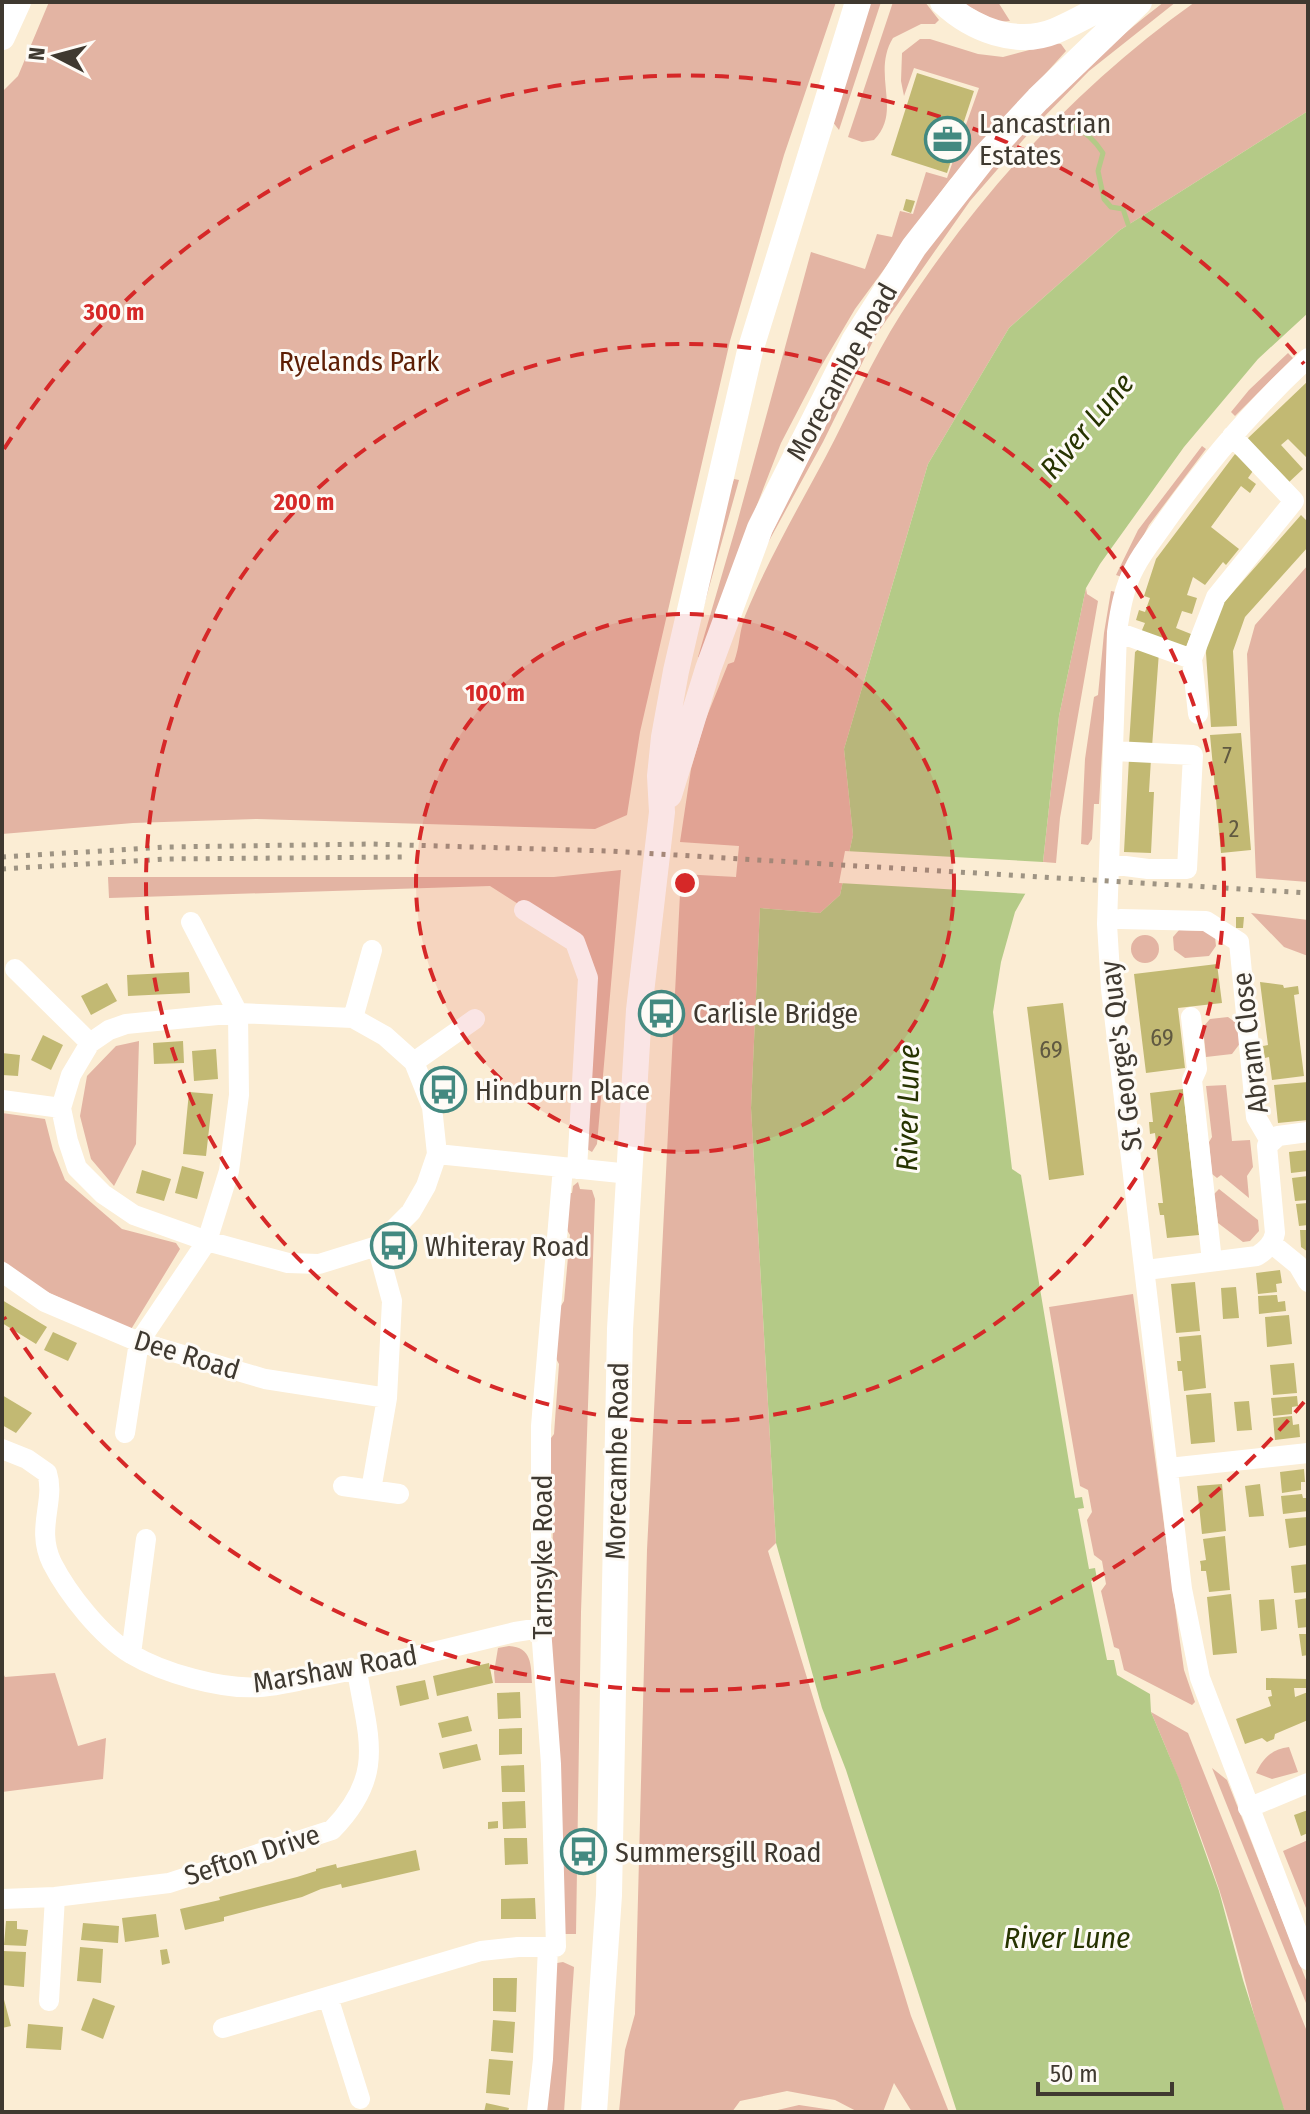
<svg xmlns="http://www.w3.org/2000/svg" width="1310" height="2114" font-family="'Fira Sans Condensed',sans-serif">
  <rect width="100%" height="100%" fill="#fbedd4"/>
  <path fill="#e3b4a3" d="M49,2H836L784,155L730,341L640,732L627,815L595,829L257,819L133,823L2,834V92L18,76Z
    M871,2H881L839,130L832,121Z
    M893,2H925L939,20L935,24H921L893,38C871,74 903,111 874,140L862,142L848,137Z
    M960,2H998L1010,21L998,22Z
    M1164,2H1176L1089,71L1036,125L970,201L876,335L823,442L758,561C794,488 827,414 866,343C935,217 1050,89 1164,2Z
    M1195,2H1308V111L1120,230L1009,328L928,464L844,749L853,835L840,895L820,913L760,908L751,1108L776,1543L768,1551L911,2016L949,2112H912L894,2083L883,2112H858L835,2100L787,2091L740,2101L732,2112H619L625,2050L635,2014L647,1550L681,874L736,877L739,846L680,842L691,769L705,721L728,664L734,662C740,646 739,632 745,616C767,562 797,510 825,458C850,411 872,359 901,314C979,193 1078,85 1195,2Z
    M920,39H930L978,54L1003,57L1056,43L1061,44L1066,51L949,181L855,309L819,370L781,443L726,585L702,658L698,657L737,523L811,252L865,269L877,234L892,237L900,211L913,214L926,172L947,178L979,88L914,68L904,96L901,81L902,53Z
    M1288,353L1293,358L1235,416L1231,412L1249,390Z
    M1202,446L1206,449L1149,525L1122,577L1116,575L1138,530Z
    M734,479L739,480L691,652L720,519Z
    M1308,565V882L1256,878L1247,654L1255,625Z
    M1086,588L1087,594L1098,601L1060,818L1056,863L1043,862L1059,716Z
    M1111,591L1116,592L1110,615L1099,804H1094L1092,839L1088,845L1081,844L1085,759L1094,697L1098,695L1104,633Z
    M621,870L597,1144L592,1152L585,1148L578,942L490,886L109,898L108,877H554Z
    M1251,913L1308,920V956L1284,947Z
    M1179,930L1206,931L1215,937L1216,946L1209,956L1185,958L1174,950L1173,937Z
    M1131 949a14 14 0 1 1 28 0a14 14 0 1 1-28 0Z
    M1228,1017L1239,1025L1241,1042L1232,1054L1206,1057L1203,1027L1210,1019Z
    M139,1041L136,1144L114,1186L91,1159L80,1116L87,1076L116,1046Z
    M1226,1085L1232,1141L1250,1140L1253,1167L1247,1176L1249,1198L1221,1175L1217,1178L1212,1174L1209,1142L1212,1137L1206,1086Z
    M2,1113L45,1119L53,1150L65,1180L122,1229L176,1243L180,1249L130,1331L41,1289L2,1260Z
    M578,1182L580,1189L592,1190L595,1199L581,1612L576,1934H564L547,1573L552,1560L554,1491L547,1484L548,1442L554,1434L559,1364L553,1353L557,1312L564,1301L570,1235L564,1225L567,1193H572L573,1186Z
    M1219,1189L1258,1220L1259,1231L1250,1241L1243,1242L1218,1223L1214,1194Z
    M1133,1294L1178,1628L1184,1670L1195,1702L1192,1705L1124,1670L1119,1649L1114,1647L1101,1591L1106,1584L1102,1561L1094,1555L1087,1520L1092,1512L1088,1490L1080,1486L1049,1307Z
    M509,1646C532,1647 531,1665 532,1683H495L494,1672L498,1648Z
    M2,1671L5,1677L55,1673L78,1746L106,1738L103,1779L2,1792Z
    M1151,1712L1188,1733L1308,2034V2112H1285C1257,2040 1243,1963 1219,1889C1199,1829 1176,1771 1151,1712Z
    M1289,1747L1298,1772L1272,1779L1256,1773C1263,1758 1272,1749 1289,1747Z
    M1212,1768L1227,1780L1308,1985V2008Z
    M1308,1840V1913L1283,1851Z
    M563,1962L574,1967L564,2112H543L557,1963Z
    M799,2105L839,2111L841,2112H769Z"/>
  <path fill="#b4ca87" d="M1308,111V313L1258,359L1184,447L1100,564L1086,588L1059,716L1043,862L1015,912L1001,962L993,1012L1012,1169L1021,1175L1075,1498L1082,1497L1084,1508L1078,1509L1089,1569L1095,1568L1097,1579L1091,1581L1107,1660H1114L1117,1675L1150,1694L1151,1712L1179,1779L1219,1891L1243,1980L1285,2112H957L846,1770L822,1708L776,1543L751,1108L760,908L820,913L840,895L853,835L844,749L928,464L1009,328L1120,230Z"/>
  <path fill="#fbedd4" d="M845,851L1043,862L1047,863L1030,894L839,883Z"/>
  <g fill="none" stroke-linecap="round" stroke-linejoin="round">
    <path stroke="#b4ca87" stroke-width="5" d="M1071,127C1084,129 1096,142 1103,153L1098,171L1104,199L1111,207L1123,209L1128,224"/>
  </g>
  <path fill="#c2b973" d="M917,73L974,91L947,173L891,155Z
    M906,199L915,201L911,213L903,210Z
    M1308,381V459L1288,439L1281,445L1303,469L1287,484L1246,440Z
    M1235,454L1255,468L1248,478L1256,484L1250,493L1241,486L1211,527L1239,549L1226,565L1223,562L1205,585L1193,577L1187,595L1197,598L1192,614L1182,611L1176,628L1191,634L1185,651L1140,635L1145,623L1136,620L1139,610L1145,612L1150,598L1144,596L1156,559Z
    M1301,515L1308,522V547L1245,617L1233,651L1237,726L1211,727L1206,653L1207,641L1220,607Z
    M1141,647L1159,652L1152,747L1129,745L1135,652Z
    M1241,733L1251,850L1221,853L1210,735Z
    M1129,758L1151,759L1149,792H1154L1151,853L1124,852Z
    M1236,917H1244L1243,928H1236Z
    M1217,964L1222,1003L1178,1008L1185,1068L1146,1073L1134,974Z
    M189,972L190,993L128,996L127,975Z
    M1260,982L1283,985L1284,988L1298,986L1299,994L1294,995L1304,1076L1272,1080L1269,1057L1265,1058L1263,1046L1268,1045Z
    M107,983L117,1001L91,1015L81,996Z
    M1063,1003L1084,1175L1049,1180L1027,1007Z
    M43,1035L63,1045L51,1070L31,1060Z
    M183,1041L184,1063L154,1064L153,1043Z
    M216,1049L218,1079L194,1081L192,1051Z
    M2,1053L20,1055L18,1076L2,1075Z
    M1308,1082V1120L1278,1123L1274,1085Z
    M1183,1089L1199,1235L1167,1238L1164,1215H1160L1158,1203H1163L1155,1133L1150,1134L1149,1122H1153L1150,1093Z
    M189,1092L213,1094L206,1156L183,1154Z
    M1308,1150V1171L1291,1173L1289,1152Z
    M182,1166L204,1172L197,1199L175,1193Z
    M142,1170L171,1179L164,1201L136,1193Z
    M1308,1176V1200L1295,1201L1292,1178Z
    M1308,1203V1225L1299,1226L1296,1204Z
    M1300,1230H1308V1252L1301,1247Z
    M1280,1270L1282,1283L1276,1284L1277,1292L1258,1294L1256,1273Z
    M1195,1282L1200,1331L1176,1333L1171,1284Z
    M1236,1287L1239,1318L1223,1319L1221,1288Z
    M1277,1295L1278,1302L1285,1301L1286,1311L1259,1314L1258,1296Z
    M2,1300L47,1327L36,1344L2,1323Z
    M1289,1315L1292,1344L1267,1347L1265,1317Z
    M53,1332L77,1343L68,1361L44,1350Z
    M1201,1335L1206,1388L1184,1391L1182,1371H1178L1177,1361H1181L1179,1337Z
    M1294,1363L1297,1393L1273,1395L1270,1365Z
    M1211,1393L1215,1442L1191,1444L1186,1395Z
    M2,1395L32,1413L16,1433L2,1425Z
    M1297,1396L1298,1406L1292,1407V1414L1273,1416L1271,1398Z
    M1249,1401L1252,1430L1237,1431L1234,1402Z
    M1292,1416L1293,1425L1299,1424L1300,1437L1275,1440L1273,1418Z
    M1304,1469L1305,1482H1301V1490L1282,1493L1280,1472Z
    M1222,1484L1226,1531L1202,1534L1197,1486Z
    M1260,1484L1264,1516L1249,1517L1245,1486Z
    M1302,1494L1303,1498H1308V1511L1283,1514L1281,1496Z
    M1308,1517V1545L1289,1548L1285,1519Z
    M1225,1536L1230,1590L1209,1592L1206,1571H1201V1566L1200,1561L1206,1560L1203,1539Z
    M1308,1564V1592L1294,1593L1291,1566Z
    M1231,1594L1237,1653L1213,1655L1207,1597Z
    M1308,1598V1627L1298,1628L1295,1600Z
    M1274,1599L1277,1629L1261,1631L1259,1600Z
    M1299,1634H1308V1655L1302,1656Z
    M489,1663L493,1683L437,1696L433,1676Z
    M1266,1678L1308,1679V1688H1294L1295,1697L1308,1692V1720L1275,1734L1274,1739L1267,1742L1262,1738L1245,1744L1236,1719L1271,1706L1268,1697L1272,1696L1271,1690H1266Z
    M425,1680L429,1699L400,1706L396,1686Z
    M520,1692L521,1718L498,1719L497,1693Z
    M468,1716L472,1731L442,1738L438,1723Z
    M522,1728V1754L499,1755V1729Z
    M477,1744L481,1760L443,1769L439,1753Z
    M524,1765L525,1792H502L501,1766Z
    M525,1801L526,1828L503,1829L502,1802Z
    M1308,1810V1833L1301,1836L1294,1815Z
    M498,1821V1828L488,1829V1822Z
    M504,1838H527L528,1864L505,1865Z
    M416,1850L420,1870L342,1888L341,1884L321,1889L302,1897L224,1917V1921L185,1930L180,1909L220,1900L219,1897L297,1877L316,1871V1869L336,1864L337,1868Z
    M535,1898L536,1919H501V1899Z
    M156,1914L159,1937L125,1942L122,1918Z
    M6,1921H17V1929L28,1930L26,1946L4,1945Z
    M83,1923L119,1926L118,1943L81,1940Z
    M80,1947L103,1949L101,1983L77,1981Z
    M167,1949L170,1963L162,1965L160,1950Z
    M3,1951L26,1952L24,1987L2,1985Z
    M493,1978H517L516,2012L493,2011Z
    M2,1992L11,2026L2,2028Z
    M93,1998L115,2006L103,2039L81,2030Z
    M493,2020L515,2022L513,2053L491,2051Z
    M28,2024L63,2027L61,2050L26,2048Z
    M489,2059L513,2061L510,2095L486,2093Z
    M486,2103L509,2108L508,2112H484Z"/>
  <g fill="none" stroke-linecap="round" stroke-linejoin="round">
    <path stroke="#fff" stroke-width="20" d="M1308,358C1255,407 1208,462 1166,521C1156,536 1143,551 1135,567C1124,587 1120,610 1117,632L1107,924L1111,989L1182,1589L1200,1678L1308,1960
      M1117,632L1192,659
      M1198,714L1192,659L1216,597L1294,501L1232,436
      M1110,864L1148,869H1187L1193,755L1114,751
      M524,910L575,942L588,978L577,1169
      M1120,919L1206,921L1239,942L1256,1117L1270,1141
      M15,969L90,1043
      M238,1013L353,1018L385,1036L414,1062L432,1107L437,1154L426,1186L411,1212L377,1246L319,1264L288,1263L207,1241L134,1215L103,1194L77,1168L68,1141L61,1108L71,1075L90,1043L109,1030L126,1024Z
      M1191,1017L1197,1069L1192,1080L1212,1261
      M353,1018L372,950
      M414,1062L475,1019
      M2,1100L61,1108
      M437,1154L630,1174
      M1271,1243L1298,1265L1308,1282
      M1146,1270L1257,1256C1266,1250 1273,1244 1275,1233L1267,1146L1278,1136L1308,1132
      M2,1272L45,1302L139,1342L265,1379L387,1398
      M125,1433L139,1342L207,1241L229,1171L239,1095L238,1013L191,922
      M2,1449L27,1459L47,1473C56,1501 35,1528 52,1563C68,1594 101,1636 131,1654C163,1673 222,1690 260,1687C277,1686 296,1681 313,1678C381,1666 448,1648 515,1632L541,1628
      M1169,1468L1308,1453
      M343,1486L371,1490L387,1398L392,1301L377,1246
      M371,1490L399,1494
      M131,1654L146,1539
      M1248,1808L1308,1783
      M2,1899L55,1897L169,1883L332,1830C386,1775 368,1738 357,1671
      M328,1997L360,2099
      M49,2001L55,1897
      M223,2028L481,1951L518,1947H556L551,1764L541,1628V1426L563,1167
      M537,2112L543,2059L548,1947"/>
    <path stroke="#fff" stroke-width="26" d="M943,2C972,29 1016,47 1055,31C1074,23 1093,12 1112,2
      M2,37L18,2
      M669,795L708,669L760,528L854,341L914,247L986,155L1038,99L1139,2
      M594,2112L609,1895L620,1329L639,1010L662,812L660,776L664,737L676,671L750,351L858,2"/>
    <path stroke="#9e9483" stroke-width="5" stroke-dasharray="4 8" stroke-linecap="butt" d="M2,857L166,847L371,844L609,851L1308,893
      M2,869L166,859L402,857"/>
  </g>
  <circle cx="685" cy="883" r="269" fill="#d62828" fill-opacity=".12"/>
  <g fill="none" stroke="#d62828" stroke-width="4" stroke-dasharray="14 10">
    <circle cx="685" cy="883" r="269"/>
    <circle cx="685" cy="883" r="539"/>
    <path d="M1304 1402A808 808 0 0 1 4 1317M4 449A808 808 0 0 1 1304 364"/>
  </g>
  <defs>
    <symbol id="office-ring" viewBox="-11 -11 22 22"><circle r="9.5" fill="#fefbf6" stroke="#438980" stroke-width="1.5"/><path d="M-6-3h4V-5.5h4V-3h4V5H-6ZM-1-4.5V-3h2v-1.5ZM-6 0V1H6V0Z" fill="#438980"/></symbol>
    <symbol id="bus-ring" viewBox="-11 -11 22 22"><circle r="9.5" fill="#fefbf6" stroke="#438980" stroke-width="1.5"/><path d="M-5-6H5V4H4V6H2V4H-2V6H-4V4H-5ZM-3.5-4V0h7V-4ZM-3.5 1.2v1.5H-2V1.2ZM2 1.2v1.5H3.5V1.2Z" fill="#438980"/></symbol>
  </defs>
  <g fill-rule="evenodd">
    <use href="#office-ring" x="922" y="114" width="51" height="51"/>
    <use href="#bus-ring" x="636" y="988" width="51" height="51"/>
    <use href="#bus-ring" x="418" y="1064" width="51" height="51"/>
    <use href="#bus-ring" x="368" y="1220" width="51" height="51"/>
    <use href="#bus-ring" x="558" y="1826" width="51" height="51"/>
  </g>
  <g text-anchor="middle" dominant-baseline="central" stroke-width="6" stroke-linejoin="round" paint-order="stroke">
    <g font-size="24" fill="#605941">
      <text x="1227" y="756">7</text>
      <text x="1234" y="829">2</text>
      <text x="1162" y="1038">69</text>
      <text x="1051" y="1050">69</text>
    </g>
    <g font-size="28" fill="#3f3930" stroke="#fefbf6" text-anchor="start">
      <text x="979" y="123">Lancastrian<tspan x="979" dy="32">Estates</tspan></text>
      <text x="693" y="1013">Carlisle Bridge</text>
      <text x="475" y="1090">Hindburn Place</text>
      <text x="425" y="1246">Whiteray Road</text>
      <text x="615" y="1852">Summersgill Road</text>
    </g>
    <g font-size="28" fill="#5d1e04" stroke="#fefbf6">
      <text x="359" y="361">Ryelands Park</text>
    </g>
    <g font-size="28" fill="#3f3930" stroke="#fefbf6">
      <text transform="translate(842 372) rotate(-61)">Morecambe Road</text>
      <text transform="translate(1250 1043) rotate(-97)">Abram Close</text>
      <text transform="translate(1121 1056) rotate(-97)">St George's Quay</text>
      <text transform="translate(187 1355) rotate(17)">Dee Road</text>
      <text transform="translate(617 1461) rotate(-89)">Morecambe Road</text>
      <text transform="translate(542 1557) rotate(-90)">Tarnsyke Road</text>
      <text transform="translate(335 1669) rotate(-10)">Marshaw Road</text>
      <text transform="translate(252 1855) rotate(-18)">Sefton Drive</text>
    </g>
    <g font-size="30" font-style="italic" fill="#273401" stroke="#fefbf6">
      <text transform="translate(1087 426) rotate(-50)">River Lune</text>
      <text transform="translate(908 1108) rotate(-89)">River Lune</text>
      <text x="1067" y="1938">River Lune</text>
    </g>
  </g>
  <circle cx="685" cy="883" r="12" fill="#d62828" stroke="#fefbf6" stroke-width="4"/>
  <g font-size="24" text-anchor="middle" font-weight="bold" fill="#d62828" stroke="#fefbf6" stroke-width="6" stroke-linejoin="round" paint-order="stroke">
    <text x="114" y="320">300 m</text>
    <text x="304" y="510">200 m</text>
    <text x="495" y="701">100 m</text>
  </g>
  <rect width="1310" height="2114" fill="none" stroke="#3f3930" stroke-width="8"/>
  <g transform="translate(56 56) rotate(276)" stroke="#fefbf6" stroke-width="6" paint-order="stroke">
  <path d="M0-6L14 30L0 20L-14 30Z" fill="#3f3930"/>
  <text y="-12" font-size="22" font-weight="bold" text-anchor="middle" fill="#3f3930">N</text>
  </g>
  <path d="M1038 2082v12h134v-12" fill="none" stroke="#3f3930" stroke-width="4"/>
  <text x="1050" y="2082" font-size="24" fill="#3f3930" stroke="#fefbf6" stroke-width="6" paint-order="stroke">50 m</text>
</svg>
